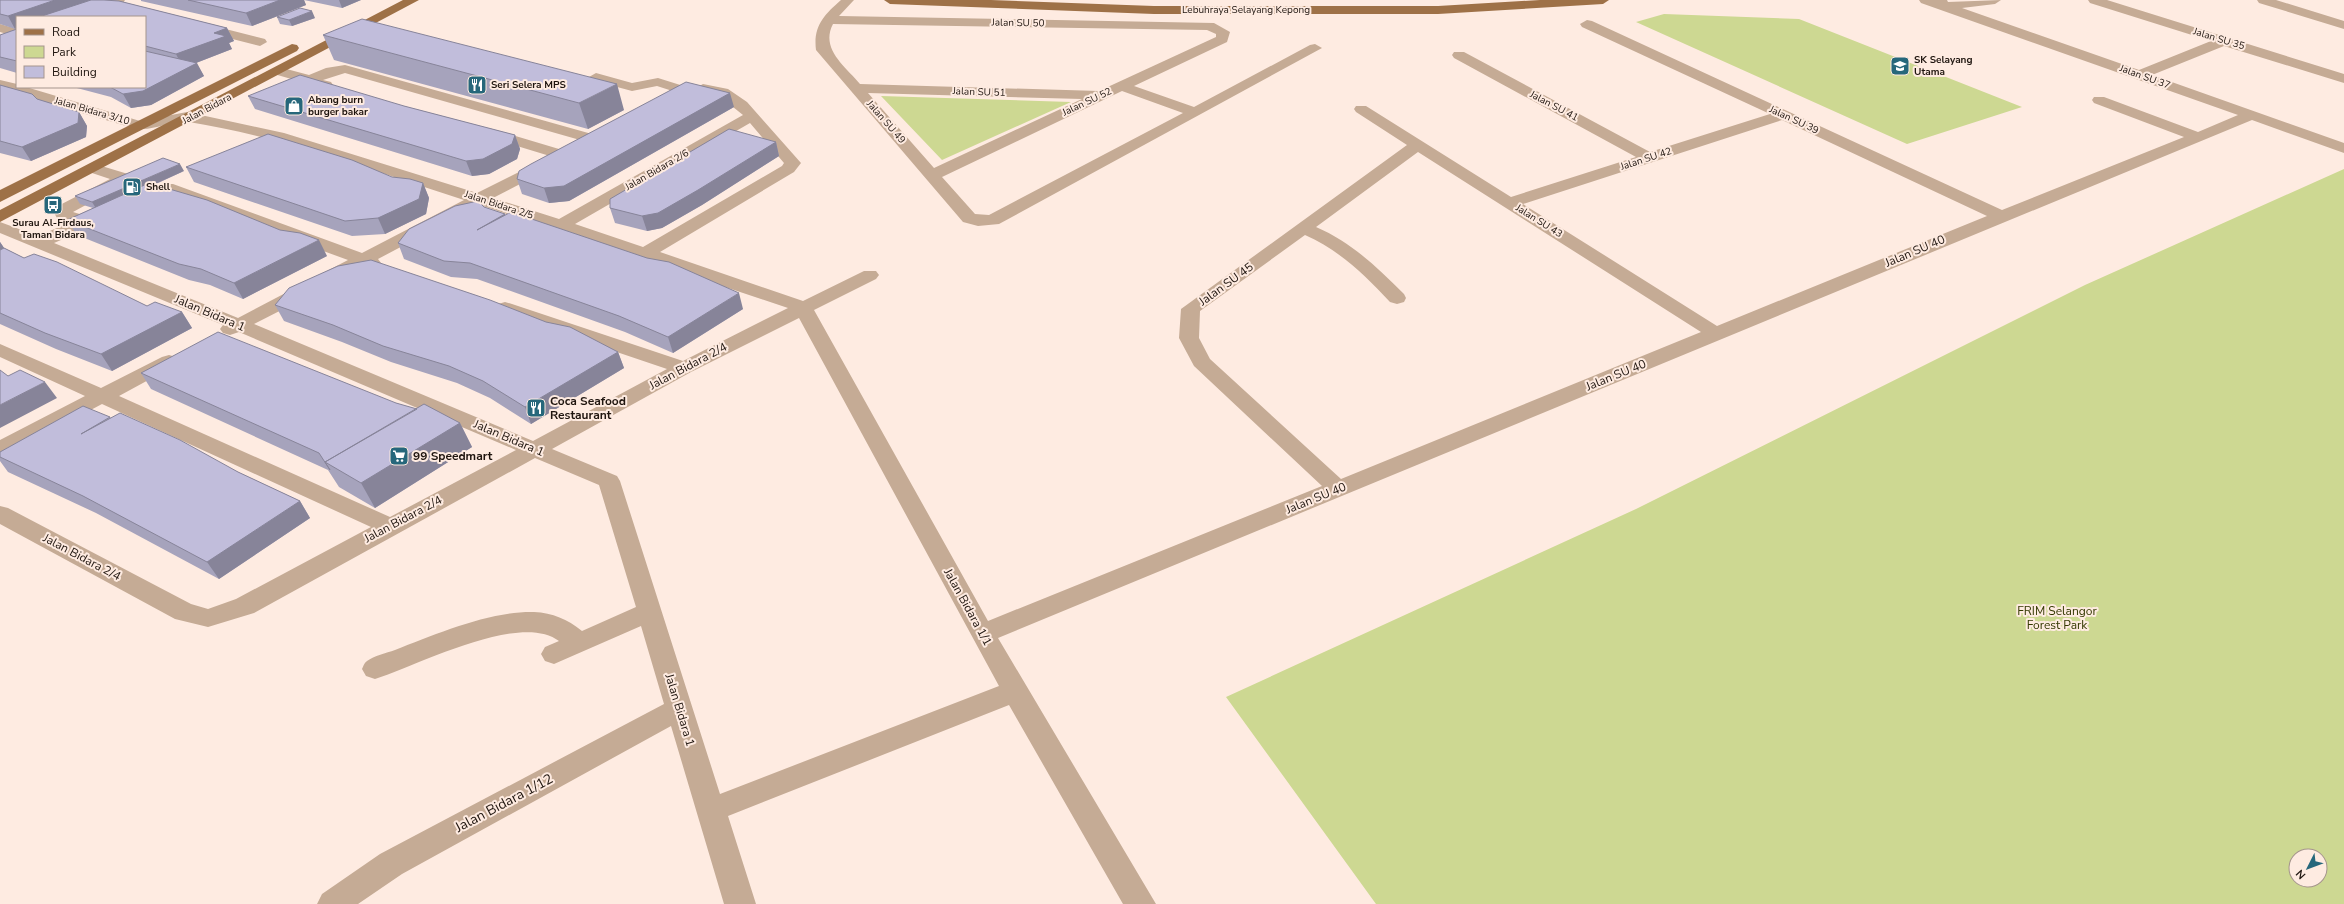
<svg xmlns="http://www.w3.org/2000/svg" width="2344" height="904" font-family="'Nunito Sans',sans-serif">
  <rect width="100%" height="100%" fill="#feebe1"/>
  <path fill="#cdd892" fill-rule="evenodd" d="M1664,14L1799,19L2022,107L1907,144L1636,22Z
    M881,96L1071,102L942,160Z
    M2344,169V904H1376L1226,697L1636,509L2085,285ZM2296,856H2320V880H2296Z"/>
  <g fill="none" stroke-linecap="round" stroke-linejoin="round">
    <path fill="#c5ab95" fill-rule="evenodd" d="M107,0H125L123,3L83,17H63L65,14Z
      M841,0H854L839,16L1214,23L1230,32L1227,42L1134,86L1194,107L1310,45L1315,44L1322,48L999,224L978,226L963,222L816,50C813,26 824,15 841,0ZM833,24L1207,30L1216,34V37L1099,91L860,84C845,66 820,49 833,24ZM1122,91L1183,113L989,215L975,214L942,177ZM868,93L1082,99L934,168Z
      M1919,0H1947L1948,2L2001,0L1995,4L1962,8L2139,70L2211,41L2090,3L2088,0H2107L2344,74V83L2224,46L2152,75L2344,143V153L2252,120L998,638L1156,904H1123L1009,705L728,816L756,904H724L671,726L402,874L358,904H317L322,894L380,854L664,704L641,626L554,664L545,661L541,654L545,647L559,641C520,611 417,666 375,679L366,676L362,669C363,667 364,663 367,661C374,656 386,653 395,650C436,634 490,611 534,612C553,613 567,619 582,631L636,607L599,485L535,458L254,613L208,627L175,619L0,524V506L8,508L191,604L208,609L236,599L371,527L102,404L8,454L0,456V440L85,396L0,357V344L101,388L162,357L169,355L176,357L179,361L176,365L119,396L390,517L516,450L239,332L230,335L223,333L220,329L223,325L0,233V222L38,236L71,222L57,218L53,211L56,207L110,179L89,172L87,169L89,166L95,164L128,174L130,179L128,182L73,212L86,216L99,212L105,213L108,217L105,221L54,243L238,318L295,288L302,286L309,288L311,292L309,296L254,324L533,441L667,369L498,312L495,308L498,304L505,302L512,304L683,361L788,308L480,205L378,259L381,263L378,267L372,268L364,266L337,280H325L322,276L325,272L348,260L161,192L159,188L161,184H173L362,253L464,200C374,171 283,137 189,122C171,119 153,133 133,128L0,89V80L17,84V87H26L140,121L187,112L284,133L477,193L537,163H549L551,166L549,169L493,198L559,219L743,115L718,95L698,91L696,88L703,84L728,89L747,102L801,163L794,172L660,252L803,301L864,271H876L879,275L876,279L814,310L988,621L1322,486L1194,366L1179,338L1181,309L1407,145L1356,112L1354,109L1356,106H1366L1511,197L1636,157L1454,58L1452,55L1454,52H1464L1650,152L1770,114L1582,27L1580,24L1587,20L1592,21L2002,210L2184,137L2094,103L2092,100L2094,97H2104L2198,132L2238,115L1921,3ZM1782,120L1987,216L1717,326L1523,204ZM750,123L784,163L782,166L643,247L575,224ZM1418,152L1701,332L1341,479L1210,359L1199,338L1200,311L1305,235C1339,250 1365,275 1390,302L1397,304L1404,302L1406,298L1404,294C1377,267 1351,242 1316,227ZM799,318L999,686L720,794L620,481L617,476L552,449L691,372Z
      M2257,0H2276L2344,21V29L2259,3Z
      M202,23L265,39L267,42L260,46L197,30L195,27L197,24Z
      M0,24L17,29V37L0,32Z
      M345,65L599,136L601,139L599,142H587L345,73L323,80L331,82L333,85L326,89L274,74L272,71L279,67L309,75L326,68Z
      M596,73L632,83L658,78L693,89L695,92L688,96L657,86L632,91L591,80L589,77Z
      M489,128L569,152L571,155L569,158L563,160L484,136L481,133L484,130Z"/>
    <path fill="#9e7147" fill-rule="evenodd" d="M403,0H419L0,222V210Z
      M884,0H991L1154,6H1438L1540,0H1609L1603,4L1438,14H1154L890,4Z
      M292,44L297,45L299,48L297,51L0,202V190Z"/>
  </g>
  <path fill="#a6a3bc" d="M0,0H104L119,1L227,28L234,41L229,43L232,49L196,63L204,76L151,105L131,108L111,97L73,87H145V17H17V28L15,29L0,24Z
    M141,0H361L342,8L304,0L306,5L252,26L141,1Z
    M277,17L315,18L292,26L280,24Z
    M17,29V73L0,68V35Z
    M323,35L624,110L588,129L334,60Z
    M0,85L37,99L79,112L87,126L86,137L31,161L0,153Z
    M248,96L404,106L515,135L520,149L517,159L489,174L472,176L255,109Z
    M734,107L569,201L549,203L522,194L517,179Z
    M776,142L779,156L702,205L662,228L647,231L615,223L610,208Z
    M186,167L392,177L423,183L429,198L426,214L385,234L352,236L194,182Z
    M184,171L154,185L327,256L243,299L210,285L189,280L77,235L67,220L93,208L80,204L75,196Z
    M484,207L505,214V215L743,309L673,353L625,332L477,279L451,277L404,259L398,243Z
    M0,242L4,248L24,258L147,306L182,312L192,328L112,371L56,349L0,324Z
    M275,305L618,352L624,368L531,424L490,398L457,383L391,362L342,342L284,321Z
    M141,373L396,403L460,423L472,447L375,508L339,487L328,470L151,389Z
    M110,417L111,418L238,472L300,501L310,518L219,579L96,513L8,472L0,461V452Z"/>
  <path fill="#878499" d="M55,0H99L49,17H17V28L15,29L8,16Z
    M280,0H304L306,5L252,26L246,13Z
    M339,0H361L342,8Z
    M312,11L315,18L292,26L289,20Z
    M227,28L234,41L229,43L232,49L183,68L176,54L214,33Z
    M197,63L204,76L151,105L131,108L123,94Z
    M617,84L624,110L588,129L579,103Z
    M730,93L734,107L569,201L549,203L544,188Z
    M79,112L87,126L86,137L31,161L22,147Z
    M515,135L520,149L517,159L489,174L472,176L466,161Z
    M776,142L779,156L702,205L662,228L647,231L642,216Z
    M180,164L184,171L97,210L92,202Z
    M423,183L429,198L426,214L385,234L378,218Z
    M505,214L510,229L477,230Z
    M319,240L327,256L243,299L234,283Z
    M0,242L15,264L0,270Z
    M739,293L743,309L673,353L668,337Z
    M182,312L192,328L112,371L101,354Z
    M618,352L624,368L531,424L525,407Z
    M45,382L57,398L0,428V405Z
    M460,423L472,447L375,508L361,483Z
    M300,501L310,518L219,579L207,562Z"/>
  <path fill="#c1bddb" stroke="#878499" d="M0,0H55L8,16L0,14Z
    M91,0H104L119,1L227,28L214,33L226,36L176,54L145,46V17H39Z
    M188,0H280L246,13Z
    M300,8L312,11L289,20L277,17Z
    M362,19L617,84L579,103L323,35Z
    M17,29V61L0,57V35Z
    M145,51L197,63L143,91L123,94L110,87H145Z
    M300,75L404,106L515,135L512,144L483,159L466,161L248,96Z
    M686,82L730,93L564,186L544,188L517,179L519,171L531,164Z
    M0,85L32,94L37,99L79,112L78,123L22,147L0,141Z
    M729,129L776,142L698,190L658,213L642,216L610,208V199Z
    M268,134L352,160L392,177L410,179L423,183L419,199L378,218L345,221L186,167Z
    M163,158L180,164L92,202L75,196Z
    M149,183L207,200L280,230L300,233L319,240L234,283L201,269L179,264L67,220Z
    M478,201L484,207L505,214L477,230L511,212L647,258L669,262L739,293L668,337L619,316L470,263L444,261L398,243L409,229L455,206Z
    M4,248L24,258L34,254L57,262L147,306L155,302L182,312L101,354L45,333L0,313V250Z
    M371,260L490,300L546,322L570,327L618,352L525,407L483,381L449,366L383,346L333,325L275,305L289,288L338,266Z
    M218,332L396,403L417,409L325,462L330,470L319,453L141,373Z
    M0,370L8,376L20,370L45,382L0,405Z
    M424,404L460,423L361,483L325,462Z
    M83,406L110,417L81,434L120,413L180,440L238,472L300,501L207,562L83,496L0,457V452Z"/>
  <defs>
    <symbol id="school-square" viewBox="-11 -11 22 22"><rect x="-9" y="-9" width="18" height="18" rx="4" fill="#26677b" stroke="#feebe1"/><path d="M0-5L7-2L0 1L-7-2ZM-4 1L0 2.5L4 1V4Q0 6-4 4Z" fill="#fff"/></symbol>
    <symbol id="restaurant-square" viewBox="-11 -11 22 22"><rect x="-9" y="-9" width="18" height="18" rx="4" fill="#26677b" stroke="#feebe1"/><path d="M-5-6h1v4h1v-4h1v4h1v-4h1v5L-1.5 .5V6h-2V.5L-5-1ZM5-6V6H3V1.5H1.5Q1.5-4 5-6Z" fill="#fff"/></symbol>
    <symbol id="shop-square" viewBox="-11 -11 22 22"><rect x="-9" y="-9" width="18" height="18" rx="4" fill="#26677b" stroke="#feebe1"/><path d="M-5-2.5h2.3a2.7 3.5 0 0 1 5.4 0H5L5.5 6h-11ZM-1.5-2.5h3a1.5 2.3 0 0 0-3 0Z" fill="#fff"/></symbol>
    <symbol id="fuel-square" viewBox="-11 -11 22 22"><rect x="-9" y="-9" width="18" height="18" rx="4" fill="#26677b" stroke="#feebe1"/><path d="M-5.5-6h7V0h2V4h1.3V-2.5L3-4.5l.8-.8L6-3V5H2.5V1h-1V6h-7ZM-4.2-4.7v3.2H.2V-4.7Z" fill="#fff"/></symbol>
    <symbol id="bus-square" viewBox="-11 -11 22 22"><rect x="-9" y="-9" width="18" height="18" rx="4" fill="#26677b" stroke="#feebe1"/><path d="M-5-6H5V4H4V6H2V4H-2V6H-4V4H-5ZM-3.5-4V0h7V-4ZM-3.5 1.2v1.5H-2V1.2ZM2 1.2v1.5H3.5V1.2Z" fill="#fff"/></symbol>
    <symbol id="supermarket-square" viewBox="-11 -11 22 22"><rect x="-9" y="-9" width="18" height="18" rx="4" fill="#26677b" stroke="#feebe1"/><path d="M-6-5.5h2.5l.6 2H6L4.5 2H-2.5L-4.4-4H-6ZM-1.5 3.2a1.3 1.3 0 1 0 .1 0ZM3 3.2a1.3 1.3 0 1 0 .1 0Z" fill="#fff"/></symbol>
  </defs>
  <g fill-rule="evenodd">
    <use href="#school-square" x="1889" y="55" width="22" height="22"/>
    <use href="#restaurant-square" x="466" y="74" width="22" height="22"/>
    <use href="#shop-square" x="283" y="95" width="22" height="22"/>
    <use href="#fuel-square" x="121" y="176" width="22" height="22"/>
    <use href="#bus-square" x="42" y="194" width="22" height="22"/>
    <use href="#restaurant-square" x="525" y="397" width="22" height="22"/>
    <use href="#supermarket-square" x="388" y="445" width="22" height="22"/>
  </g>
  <g text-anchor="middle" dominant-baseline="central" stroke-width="4" stroke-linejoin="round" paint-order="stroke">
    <g font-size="10" fill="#1f150f" stroke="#feebe1">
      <text x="1246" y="10">Lebuhraya Selayang Kepong</text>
      <text transform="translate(1018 23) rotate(1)">Jalan SU 50</text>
      <text transform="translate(2219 39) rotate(17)">Jalan SU 35</text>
      <text transform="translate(2145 77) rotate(20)">Jalan SU 37</text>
      <text transform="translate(979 92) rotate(2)">Jalan SU 51</text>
      <text transform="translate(1087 102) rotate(-25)">Jalan SU 52</text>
      <text transform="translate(1554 106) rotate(28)">Jalan SU 41</text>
      <text transform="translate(207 109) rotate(-28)">Jalan Bidara</text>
      <text transform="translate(92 111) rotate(16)">Jalan Bidara 3/10</text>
      <text transform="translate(1794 120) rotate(25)">Jalan SU 39</text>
      <text transform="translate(886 122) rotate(49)">Jalan SU 49</text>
      <text transform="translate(1646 159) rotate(-18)">Jalan SU 42</text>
      <text transform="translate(657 170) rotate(-30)">Jalan Bidara 2/6</text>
      <text transform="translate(499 205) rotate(18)">Jalan Bidara 2/5</text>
      <text transform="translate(1539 221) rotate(32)">Jalan SU 43</text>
    </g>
    <g font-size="10" font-weight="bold" fill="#1f150f" stroke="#feebe1" text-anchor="start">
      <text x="1914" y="60">SK Selayang<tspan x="1914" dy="12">Utama</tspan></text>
      <text x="491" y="85">Seri Selera MPS</text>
      <text x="308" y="100">Abang burn<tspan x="308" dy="12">burger bakar</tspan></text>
      <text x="146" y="187">Shell</text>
      <text x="53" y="223" text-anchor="middle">Surau Al-Firdaus,<tspan x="53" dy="12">Taman Bidara</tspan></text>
    </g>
    <g font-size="12" fill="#1f150f" stroke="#feebe1">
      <text transform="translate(1915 251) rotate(-23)">Jalan SU 40</text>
      <text transform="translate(1226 284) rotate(-36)">Jalan SU 45</text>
      <text transform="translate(210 313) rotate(23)">Jalan Bidara 1</text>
      <text transform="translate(688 366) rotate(-28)">Jalan Bidara 2/4</text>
      <text transform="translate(1616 375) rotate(-22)">Jalan SU 40</text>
      <text transform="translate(509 438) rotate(23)">Jalan Bidara 1</text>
      <text transform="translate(1316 498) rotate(-22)">Jalan SU 40</text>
      <text transform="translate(403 519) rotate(-28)">Jalan Bidara 2/4</text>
      <text transform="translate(82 557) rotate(28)">Jalan Bidara 2/4</text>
      <text transform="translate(968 607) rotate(61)">Jalan Bidara 1/1</text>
      <text transform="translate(680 710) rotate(73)">Jalan Bidara 1</text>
    </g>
    <g font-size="12" font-weight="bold" fill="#1f150f" stroke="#feebe1" text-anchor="start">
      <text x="550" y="401">Coca Seafood<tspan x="550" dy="14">Restaurant</tspan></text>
      <text x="413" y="456">99 Speedmart</text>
    </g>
    <g font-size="12" fill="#333800" stroke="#feebe1">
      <text x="2057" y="611">FRIM Selangor<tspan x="2057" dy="14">Forest Park</tspan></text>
    </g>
    <g font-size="14" fill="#1f150f" stroke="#feebe1">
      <text transform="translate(504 803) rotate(-28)">Jalan Bidara 1/12</text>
    </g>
  </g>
  <rect x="16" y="16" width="130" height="72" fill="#feebe1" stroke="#a5958d"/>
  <rect x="24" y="29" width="20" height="6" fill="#9e7147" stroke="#a5958d"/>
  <text x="52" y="36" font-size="12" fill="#1f150f">Road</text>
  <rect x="24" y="46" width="20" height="12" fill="#cdd892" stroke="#a5958d"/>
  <text x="52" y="56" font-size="12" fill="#1f150f">Park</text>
  <rect x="24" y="66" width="20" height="12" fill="#c1bddb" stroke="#a5958d"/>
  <text x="52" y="76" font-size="12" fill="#1f150f">Building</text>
  <g transform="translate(2308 868) rotate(228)"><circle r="19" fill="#feebe1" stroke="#a5958d"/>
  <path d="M0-3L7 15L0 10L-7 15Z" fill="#26677b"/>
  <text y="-6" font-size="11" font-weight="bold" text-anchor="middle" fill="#1f150f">N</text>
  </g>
</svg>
